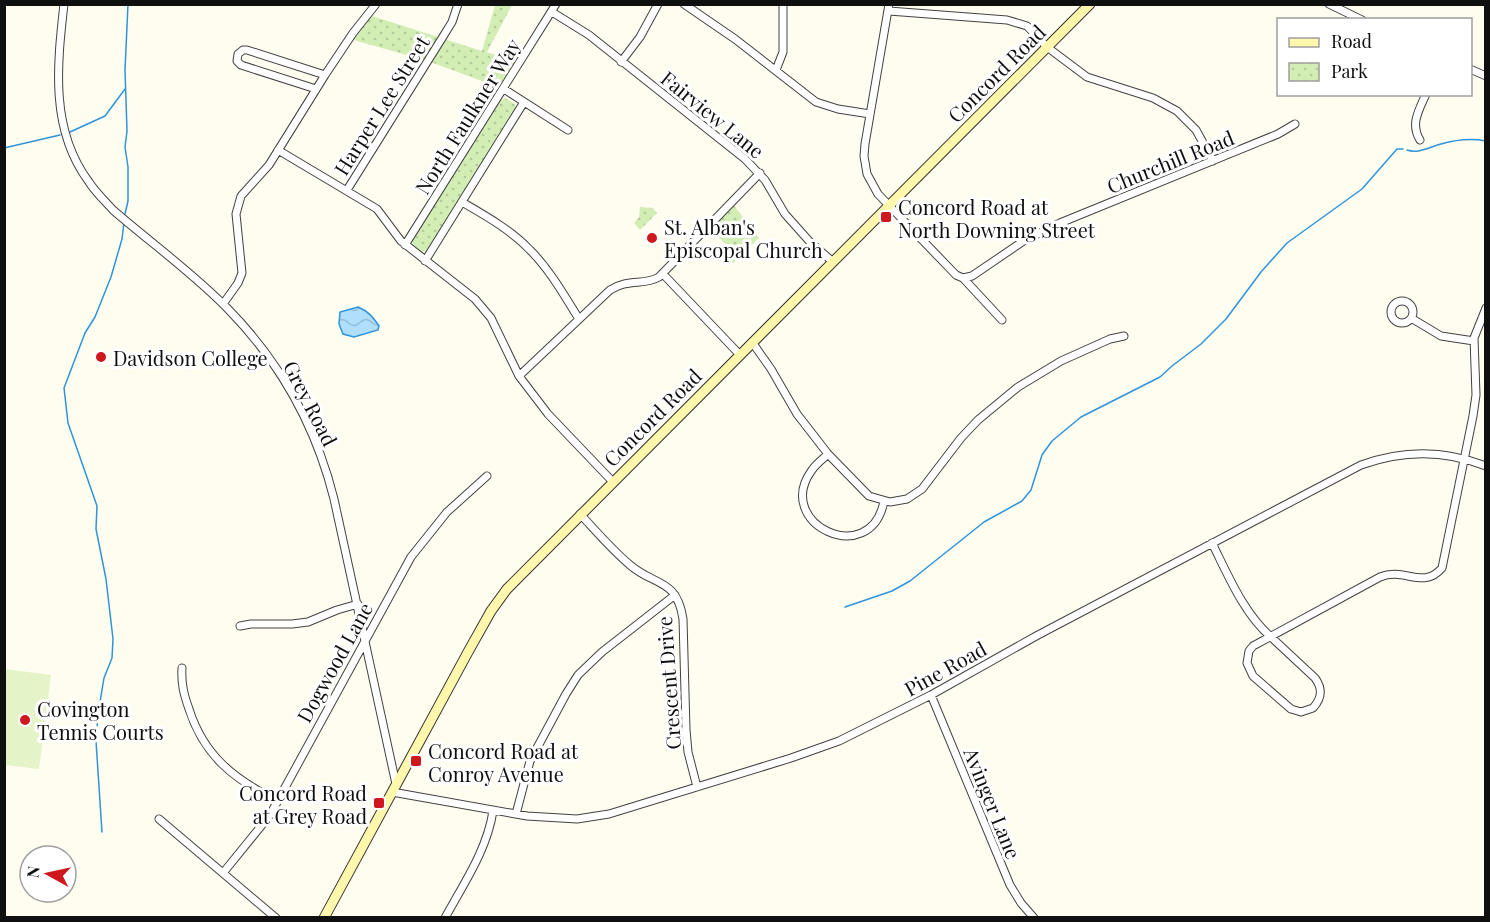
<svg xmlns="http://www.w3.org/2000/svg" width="1490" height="922" font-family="'Playfair Display',serif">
  <defs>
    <pattern id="park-dots" width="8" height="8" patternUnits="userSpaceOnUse" patternTransform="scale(1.5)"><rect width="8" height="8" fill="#d2eeb5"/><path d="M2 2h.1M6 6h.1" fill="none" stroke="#b3cb9a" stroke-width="1.8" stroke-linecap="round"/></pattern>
    <pattern id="water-waves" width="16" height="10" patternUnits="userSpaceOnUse" patternTransform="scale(1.5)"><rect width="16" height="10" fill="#afdffc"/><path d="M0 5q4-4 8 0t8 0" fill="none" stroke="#95bed7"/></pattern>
  </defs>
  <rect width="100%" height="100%" fill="#fffcf0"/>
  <path fill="url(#park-dots)" d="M495,5H512L487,52L520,63L503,89L428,61L350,39L369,15L482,51Z
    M505,98L515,104L516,109L427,251L420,253L412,245L414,238L501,100Z
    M732,203L759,238L733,263L729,259L733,251L708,227Z
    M640,207L653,208L657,213L640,230L634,223L639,217Z"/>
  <path fill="#e5f4c8" d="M5,669L51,675L39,769L5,765Z"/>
  <path fill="url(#water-waves)" stroke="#2e94db" stroke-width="1.5" d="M358,307C368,311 373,317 379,326L378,330L354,337L343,334L339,324L340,312Z"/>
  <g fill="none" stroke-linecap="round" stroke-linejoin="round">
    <path stroke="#2e94db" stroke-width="1.5" d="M70,132L105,116L125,89
      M4,148L60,135
      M1407,150C1418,154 1430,147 1441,144C1455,140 1471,138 1486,141
      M125,214L128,201V167L125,147L127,131L125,70L128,4
      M845,607L892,591L910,581L984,522L1022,501L1031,490L1042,455L1052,441L1081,417L1160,377L1172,366L1201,344L1226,319L1261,272L1287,243L1362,189L1397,149H1403
      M102,832L96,741L98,714L104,678L112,658L113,639L106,579L96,529L97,506L68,423L64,388L85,333L95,317L111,277L122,239L124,222"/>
    <defs>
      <path id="minor" d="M64,4C57,66 50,130 89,182C96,193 105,201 113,210C151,243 193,273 228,309C280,362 316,427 334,499L396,784
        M684,4L735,39L816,102L838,109L870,114
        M889,4L865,144L864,156L867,174L878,194L956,275L963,278L1002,320
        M1329,4L1362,20
        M889,11L1007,20L1027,26L1047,47L1087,77L1153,98L1177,111L1196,130L1213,161
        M552,12L589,35L745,159L765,180L785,214L810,242L833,262
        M621,62L640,37L658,4
        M1470,69L1486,76
        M776,70L783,52V4
        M316,89L241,65L237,61L238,54L243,50H247L325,75
        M504,89L568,130
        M1420,140C1410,124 1419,110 1426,94
        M278,150L377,209L401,241L475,299L491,318L519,376L548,414L613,482
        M347,190L444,35L452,22L458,4
        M462,202C486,216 511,230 530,250C550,270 564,295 579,319
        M405,245L556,4
        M425,261L524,102
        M663,274L740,355
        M963,278L972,276L1025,240L1060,223L1278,134L1295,124
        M1391 312a11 11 0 1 1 22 0a11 11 0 1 1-22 0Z
        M223,304L238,283L242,273L236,214L241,196L269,165L325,75L353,33L376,4
        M1411,318L1441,336L1474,341
        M752,342L771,369L797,414L828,454L869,496L890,502L907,499L922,489L961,438L978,420L1018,387L1061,361L1110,339L1124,336
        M519,376L610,290C629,278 644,286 659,277L760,173
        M828,454C823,459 816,464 812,470C772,524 871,570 884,501
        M580,514C596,531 612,550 630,565C654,586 677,578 683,619L686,730L688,752L697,787
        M1212,543C1228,575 1244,614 1271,637L1315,678C1323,689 1322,698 1313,708L1301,712L1291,709L1253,676L1247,663L1249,651L1253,646L1380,577C1405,567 1423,590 1442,568L1473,416L1476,395L1474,338L1486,308
        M240,626L251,624H292L308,622L337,610L358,604
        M182,668C181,684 184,695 189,709C204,756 234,779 277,801
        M931,695L1010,885L1021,903L1034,918
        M392,792L527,816L577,819L609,814L791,758L839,741L931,695L1038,635L1361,465C1402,450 1445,450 1486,466
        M516,814L530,761L566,694L578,675L602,652L675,595
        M159,819L276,918
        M223,873L270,815L411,557L447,512L487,476
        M445,918C464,883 487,850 493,811"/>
      <path id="secondary" d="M324,918L468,652L491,611L507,589L1090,4"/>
    </defs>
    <use href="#minor" stroke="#424242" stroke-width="9"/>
    <use href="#secondary" stroke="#313131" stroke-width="11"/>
    <use href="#minor" stroke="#fff" stroke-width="7"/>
    <use href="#secondary" stroke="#fff7ab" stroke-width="9"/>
  </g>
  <g fill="#ce181e" stroke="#fff" stroke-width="2">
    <rect x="880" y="211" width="12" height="12" rx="3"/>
    <circle cx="652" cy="238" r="6"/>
    <circle cx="101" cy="357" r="6"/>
    <circle cx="25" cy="720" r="6"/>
    <rect x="410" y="755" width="12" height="12" rx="3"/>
    <rect x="373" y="797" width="12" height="12" rx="3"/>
  </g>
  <g text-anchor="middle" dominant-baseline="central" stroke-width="6" stroke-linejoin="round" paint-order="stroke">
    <g font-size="20" fill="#0f0f0f" stroke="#fff">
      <text transform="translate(996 73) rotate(-45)">Concord Road</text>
      <text transform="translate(381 105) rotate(-58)">Harper Lee Street</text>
      <text transform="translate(713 114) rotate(39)">Fairview Lane</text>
      <text transform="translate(467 116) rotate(-58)">North Faulkner Way</text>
      <text transform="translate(1170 161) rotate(-22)">Churchill Road</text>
      <text transform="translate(311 403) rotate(63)">Grey Road</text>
      <text transform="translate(652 417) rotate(-45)">Concord Road</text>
      <text transform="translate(334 662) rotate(-61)">Dogwood Lane</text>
      <text transform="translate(945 668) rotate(-29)">Pine Road</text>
      <text transform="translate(668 683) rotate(-94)">Crescent Drive</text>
      <text transform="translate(993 803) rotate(68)">Avinger Lane</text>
    </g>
    <g font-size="20" fill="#0f0f0f" stroke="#fff" text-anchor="start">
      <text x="898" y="206">Concord Road at<tspan x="898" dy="23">North Downing Street</tspan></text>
      <text x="664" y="226">St. Alban's<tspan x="664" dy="23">Episcopal Church</tspan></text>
      <text x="113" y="357">Davidson College</text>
      <text x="37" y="708">Covington<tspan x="37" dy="23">Tennis Courts</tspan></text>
      <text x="428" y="750">Concord Road at<tspan x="428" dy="23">Conroy Avenue</tspan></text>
      <text x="367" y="792" text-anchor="end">Concord Road<tspan x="367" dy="23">at Grey Road</tspan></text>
    </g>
  </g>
  <rect width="1490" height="922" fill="none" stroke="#0f0f0f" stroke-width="12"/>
  <rect x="1277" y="18" width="195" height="78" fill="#ffffff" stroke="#9f9f9f" stroke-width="1.5"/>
  <rect x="1289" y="38" width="30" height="9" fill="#fff7ab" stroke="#9f9f9f" stroke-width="1.5"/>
  <text x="1331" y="48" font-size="18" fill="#0f0f0f">Road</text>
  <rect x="1289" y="63" width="30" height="18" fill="url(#park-dots)" stroke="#9f9f9f" stroke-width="1.5"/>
  <text x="1331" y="78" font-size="18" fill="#0f0f0f">Park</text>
  <g transform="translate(48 874) rotate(278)"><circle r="28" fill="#ffffff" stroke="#9f9f9f" stroke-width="1.5"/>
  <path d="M0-4.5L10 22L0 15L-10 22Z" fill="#ce181e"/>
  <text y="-9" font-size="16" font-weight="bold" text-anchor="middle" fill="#0f0f0f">N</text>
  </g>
</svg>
